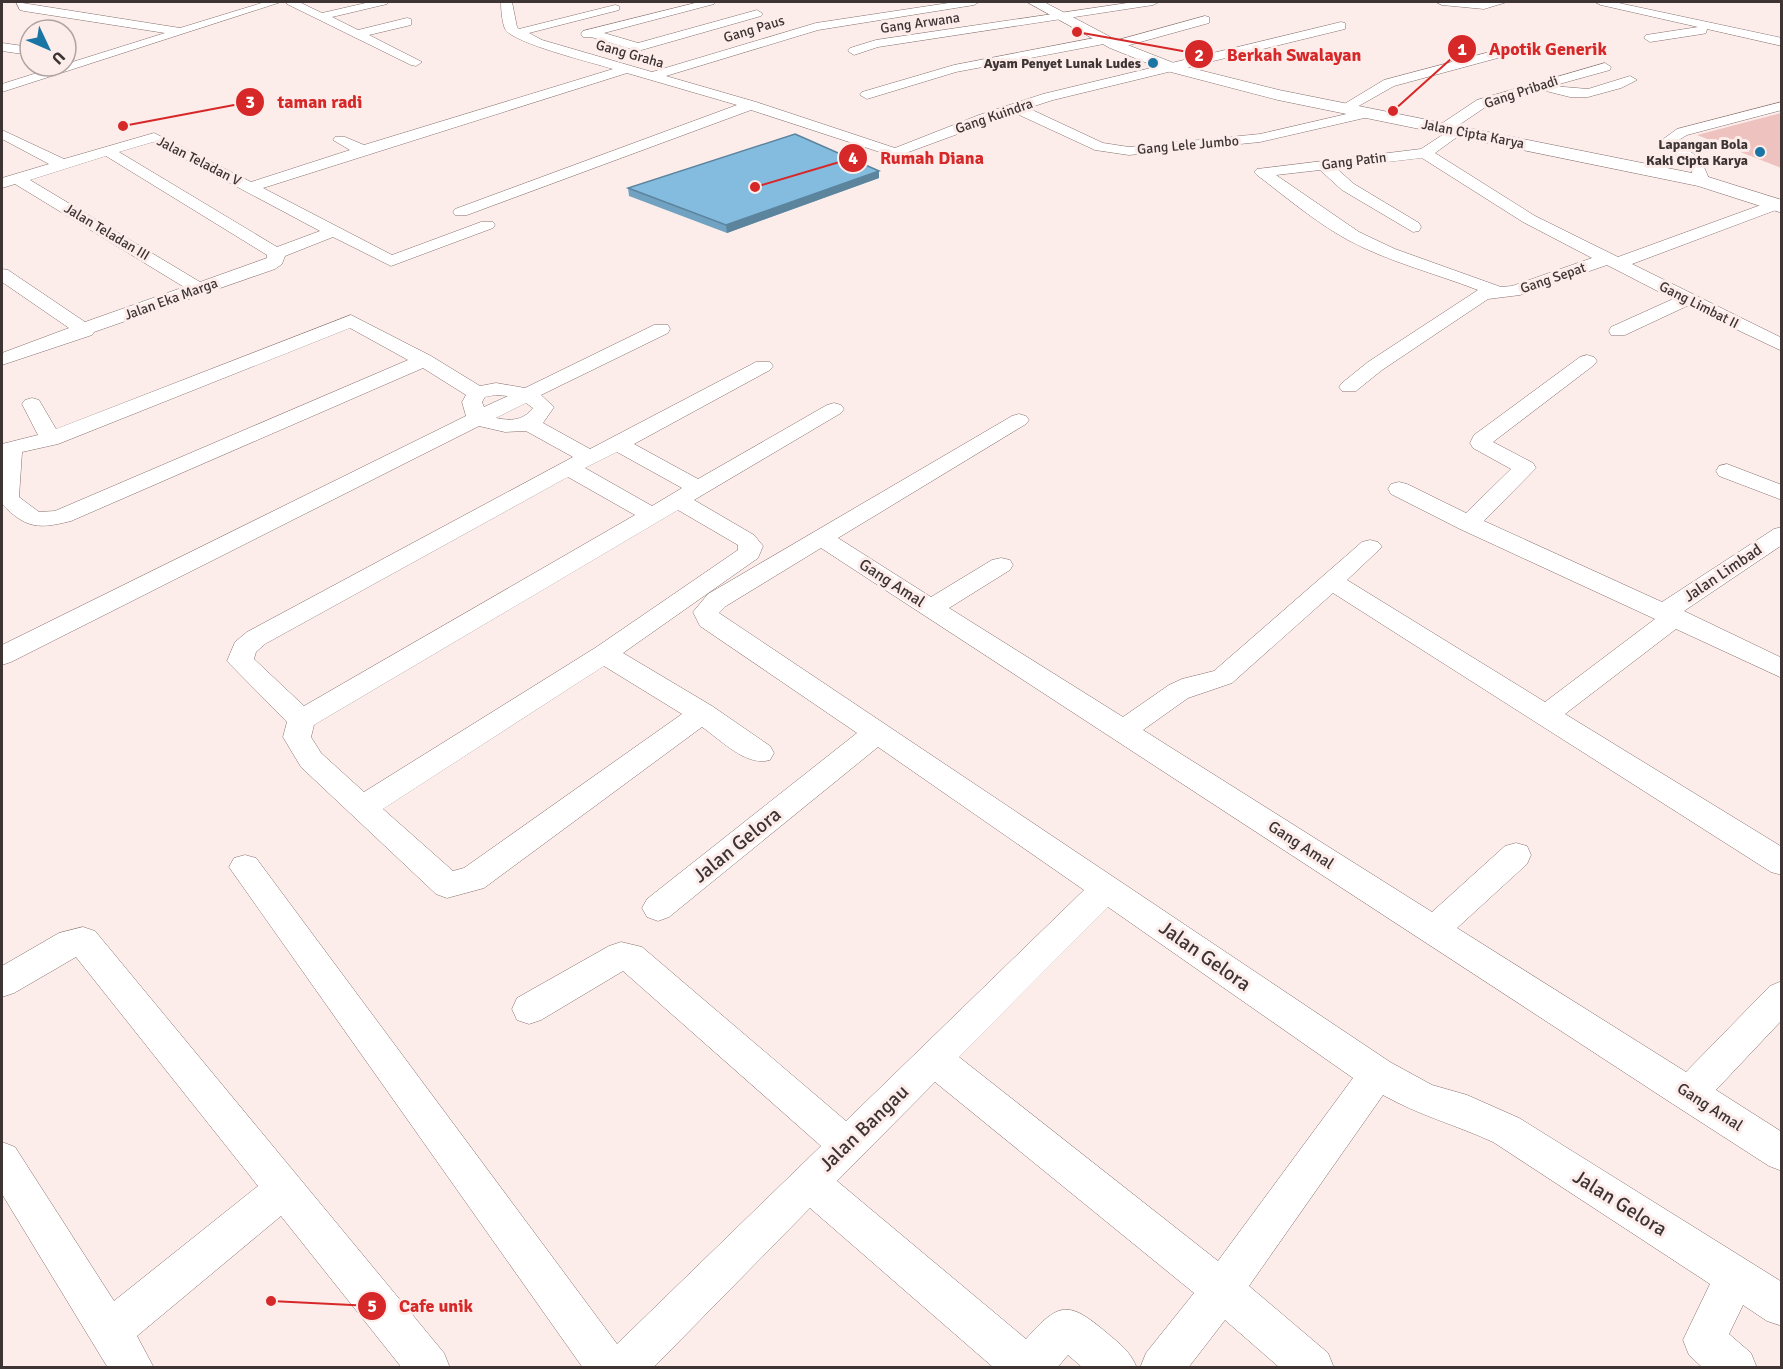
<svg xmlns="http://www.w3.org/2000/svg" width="1783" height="1369" font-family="Signika,sans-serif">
  <rect width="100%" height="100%" fill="#fcedeb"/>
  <path fill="#eec2bf" d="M1781,113V168L1697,135Z"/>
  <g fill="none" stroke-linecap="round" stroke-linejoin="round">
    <defs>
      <path id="minor" d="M16,2L180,28L265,2H281L2,92V84L59,66H66V64L165,33L24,11L20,10Z
        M286,2H299L322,13L370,2H388L387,4L332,17L358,30L407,18L411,19V25L369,35L422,62L416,66L411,65L287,4Z
        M501,2H512L517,27L519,29L615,5L619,6V10L529,33L542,40L652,72L816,23L955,2H979L974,5L818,30L666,76L756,102L895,148L979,115L1043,94L1341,22L1345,23V29L1053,100L1028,108L1103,143L1129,147L1260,134L1368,109L1375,113L1373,116L1260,142L1129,155L1095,150L1015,113L895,157L751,110L467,215H455L453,212L455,209L737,105L627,73L263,188L392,255L481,222H493L495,225L493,228L391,266L333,237L285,256L282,264L275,269L94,332L92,335L2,365V353L69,328L2,282V269L8,270L85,322L184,287L15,184L2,188V178L49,164L2,139V130L64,159L154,133L251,182L350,150L333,140L335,137H345L364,145L613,69C594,63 512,43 505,29C502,22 501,9 501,2ZM153,142L320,231L277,247L119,152ZM106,156L267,255V258L200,282L30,180Z
        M699,2H716L714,4L604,33L638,43L757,10L763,14L761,16L638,51L591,37H583L581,34L583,31Z
        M1134,2H1159L1153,5L878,47L854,55L848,51L850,48L876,40Z
        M1436,2H1507L1484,9L1442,5Z
        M1595,2H1614L1782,38V46L1707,29L1706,33L1702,34L1650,42L1644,38L1646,35L1698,27L1601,5Z
        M1205,16L1209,17V23L1115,49L1109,45L1111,42Z
        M1105,36L1111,40L1109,43L956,72L867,99L860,95L862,92L954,65Z
        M2,43L30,47V55L2,51Z
        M1501,49L1505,50L1507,53L1505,56L1394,86L1348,112L1343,113L1336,109L1384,80Z
        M1605,63L1611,67L1610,70L1552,86L1588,89L1630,76L1637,80L1621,88L1588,97H1570L1538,89L1487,106L1453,129H1462L1464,132L1435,153L1535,216L1618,257L1769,202H1781V208L1632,264L1782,338V351L1687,306L1625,335H1611L1609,331L1611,327L1673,299L1607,265L1520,295L1488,299L1382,370L1356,391H1342L1339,387L1342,383L1368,362L1478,290C1434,273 1389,262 1348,240C1315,222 1286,197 1257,175L1254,172L1257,169L1421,149L1447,132H1438L1436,129L1438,126L1477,100ZM1422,158L1523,222L1592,258L1512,286L1501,287L1395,249L1359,232L1276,175L1320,170L1342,190L1413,232L1419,231L1421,227L1419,223L1354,184L1336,168Z
        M1782,102V110L1687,135L1677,141L1701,160L1710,181L1707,184H1697L1689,165L1672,153L1662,140L1677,129Z
        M351,315L431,356L480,386L496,383L525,388L654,325H668L670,329L668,333L541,395L554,407L543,423L590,449L756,362H770L773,366L770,370L634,444L698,479L827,405L834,403L841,405L844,409L841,413L694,500L754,535L763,546L758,558L623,653L712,706L770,746L774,753L770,760C746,767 721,740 702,727L484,888L447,898L436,894L301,767L283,737L287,722L227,661L235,642L247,632L573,457L526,431L505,432L479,426L11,662L2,665V645L466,416L462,402L466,395L423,368L71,521C39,529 26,529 2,504V444L38,435L22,404L25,400L32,398L39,400L56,429ZM350,328L408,360L55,511L39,512L19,497L22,452L58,444ZM496,395L508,396L484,407L482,402L485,397ZM526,403L533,408C523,421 511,421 496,418ZM617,452L682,488L652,506L585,468ZM568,477L635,515L304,706L254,659L256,652L265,644ZM678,510L738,545V550L595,648L364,792L321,753L311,737L314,725ZM604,666L682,714L464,868L453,871L383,809Z
        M1587,355L1594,357L1597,361L1594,365L1493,442L1533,463L1536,468L1484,521L1662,602L1774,529L1782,527V545L1684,611L1782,658V678L1676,629L1565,714L1782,847V875L1771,872L1333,593L1232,683L1188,698L1143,730L1432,912L1505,846L1516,843L1527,846L1531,855L1527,864L1457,928L1686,1072L1770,986L1782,981V1020L1716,1090L1782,1132V1171L1769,1166L1676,1106L821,548L726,606L719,613L1390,1062L1432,1085L1467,1095L1519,1118L1782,1282V1326L1767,1321L1743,1305L1729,1334L1751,1353L1757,1368H1703L1689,1355L1683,1340L1710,1284L1493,1142C1456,1125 1418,1115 1383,1095L1249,1286L1328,1353L1334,1368H1280L1225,1320L1188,1368H1140L1146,1353L1194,1293L935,1082L837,1181L1026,1339C1059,1302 1068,1300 1107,1333C1120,1344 1130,1351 1137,1368H1083L1068,1355L1057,1368H994L810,1208L653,1368H583L229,867L234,858L245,855L256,858L617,1344L821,1146L623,971L541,1020L529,1024L517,1020L512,1009L517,998L609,946L621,942L642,947L846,1121L1084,890L878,747L669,917L658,921L647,917L642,908L647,899L857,733L700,626L693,612L708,594L1012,416L1019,414L1026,416L1029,420L1026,424L838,538L931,597L992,560L1001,558L1010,560L1013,565L1010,570L949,608L1123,717L1169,685L1182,679L1214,671L1362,542L1370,540L1378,542L1382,547L1347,580L1545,702L1655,619L1460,529L1391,494L1388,489L1391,484L1399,482L1407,484L1466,513L1511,469L1473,448L1470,443L1474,435L1580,357ZM1108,907L1353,1078L1218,1261L959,1057Z
        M1727,464L1782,485V500L1719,476L1716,471L1719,466Z
        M83,927L95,931L444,1353L450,1368H402L281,1216L137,1336L154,1368H108L2,1194V1142L15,1147L114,1301L258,1186L76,957L14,993L2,997V966L59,933Z"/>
      <path id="major" d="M1027,2H1044L1120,42L1179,65L1279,90L1702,175L1782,200V213L1698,186L1278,100L1167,71L1110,48Z"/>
    </defs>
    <use href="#minor" stroke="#86706e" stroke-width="1"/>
    <use href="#major" stroke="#86706e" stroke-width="1"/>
    <use href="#minor" fill="#fff" fill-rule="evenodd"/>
    <use href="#major" fill="#fff" fill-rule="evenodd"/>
  </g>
  <path fill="#72a2c1" d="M879,178L727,233L629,196L628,188Z"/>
  <path fill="#5c849d" d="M879,171V178L727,233L726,225Z"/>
  <path fill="#84bce0" stroke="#5c849d" stroke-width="1.5" d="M795,134L879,171L726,225L628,188Z"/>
  <g fill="#1b75a4" stroke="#fcedeb" stroke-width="2">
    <circle cx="1153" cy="63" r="6"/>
    <circle cx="1760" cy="152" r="6"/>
  </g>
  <g text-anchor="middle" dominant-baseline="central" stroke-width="6" stroke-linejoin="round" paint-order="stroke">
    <g font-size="14" fill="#3d3433" stroke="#fcedeb">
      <text transform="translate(920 23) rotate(-8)">Gang Arwana</text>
      <text transform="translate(754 29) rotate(-17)">Gang Paus</text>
      <text transform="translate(630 54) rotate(16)">Gang Graha</text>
      <text transform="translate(1521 92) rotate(-18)">Gang Pribadi</text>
      <text transform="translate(994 116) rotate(-19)">Gang Kuindra</text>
      <text transform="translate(1473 134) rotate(11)">Jalan Cipta Karya</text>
      <text transform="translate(1188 145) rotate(-5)">Gang Lele Jumbo</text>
      <text transform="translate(199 161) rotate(27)">Jalan Teladan V</text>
      <text transform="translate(1354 161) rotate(-7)">Gang Patin</text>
      <text transform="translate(107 232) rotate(31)">Jalan Teladan III</text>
      <text transform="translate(1553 278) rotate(-19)">Gang Sepat</text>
      <text transform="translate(171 299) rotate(-20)">Jalan Eka Marga</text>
      <text transform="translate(1699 305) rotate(27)">Gang Limbat II</text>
    </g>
    <g font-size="14" font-weight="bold" fill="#3d3433" stroke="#fcedeb" text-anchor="end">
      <text x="1141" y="63">Ayam Penyet Lunak Ludes</text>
      <text x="1748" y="144">Lapangan Bola<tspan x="1748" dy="16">Kaki Cipta Karya</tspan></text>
    </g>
    <g font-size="16" fill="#3d3433" stroke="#fcedeb">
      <text transform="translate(1723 573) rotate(-34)">Jalan Limbad</text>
      <text transform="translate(892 583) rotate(33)">Gang Amal</text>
      <text transform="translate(1301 845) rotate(33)">Gang Amal</text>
      <text transform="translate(1710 1107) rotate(33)">Gang Amal</text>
    </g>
    <g font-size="20" fill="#3d3433" stroke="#fcedeb">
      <text transform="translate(737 845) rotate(-39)">Jalan Gelora</text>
      <text transform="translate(1205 956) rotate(35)">Jalan Gelora</text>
      <text transform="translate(864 1128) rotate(-44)">Jalan Bangau</text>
      <text transform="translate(1620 1203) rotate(32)">Jalan Gelora</text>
    </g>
  </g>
  <path fill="none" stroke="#d62828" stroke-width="2" d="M1393 111L1462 49M1077 32L1199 54M123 126L250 102M755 187L853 158M271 1301L372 1306"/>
  <g fill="#d62828" stroke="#fcedeb" stroke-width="2">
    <circle cx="1393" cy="111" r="6"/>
    <circle cx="1077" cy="32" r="6"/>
    <circle cx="123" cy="126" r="6"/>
    <circle cx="755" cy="187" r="6"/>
    <circle cx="271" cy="1301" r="6"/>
    <circle cx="1462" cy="49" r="15"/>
    <circle cx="1199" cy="54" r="15"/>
    <circle cx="250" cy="102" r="15"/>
    <circle cx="853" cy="158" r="15"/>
    <circle cx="372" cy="1306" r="15"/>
  </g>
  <g font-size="18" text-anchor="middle" font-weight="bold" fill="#fff">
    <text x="1462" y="55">1</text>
    <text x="1199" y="61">2</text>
    <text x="250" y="108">3</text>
    <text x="853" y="164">4</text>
    <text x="372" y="1312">5</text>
  </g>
  <g font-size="18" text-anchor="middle" font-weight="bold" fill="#d62828" stroke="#fcedeb" stroke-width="6" stroke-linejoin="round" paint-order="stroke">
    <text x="1548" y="55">Apotik Generik</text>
    <text x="1294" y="61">Berkah Swalayan</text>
    <text x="320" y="108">taman radi</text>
    <text x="932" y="164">Rumah Diana</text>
    <text x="436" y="1312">Cafe unik</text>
  </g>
  <rect width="1783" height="1369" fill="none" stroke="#3d3433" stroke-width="6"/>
  <g transform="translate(48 48) rotate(134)"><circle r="28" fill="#fcedeb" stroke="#b0a3a1" stroke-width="1.5"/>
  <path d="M0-4.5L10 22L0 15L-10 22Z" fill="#1b75a4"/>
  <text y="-9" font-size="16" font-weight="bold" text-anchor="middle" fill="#3d3433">U</text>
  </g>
</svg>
